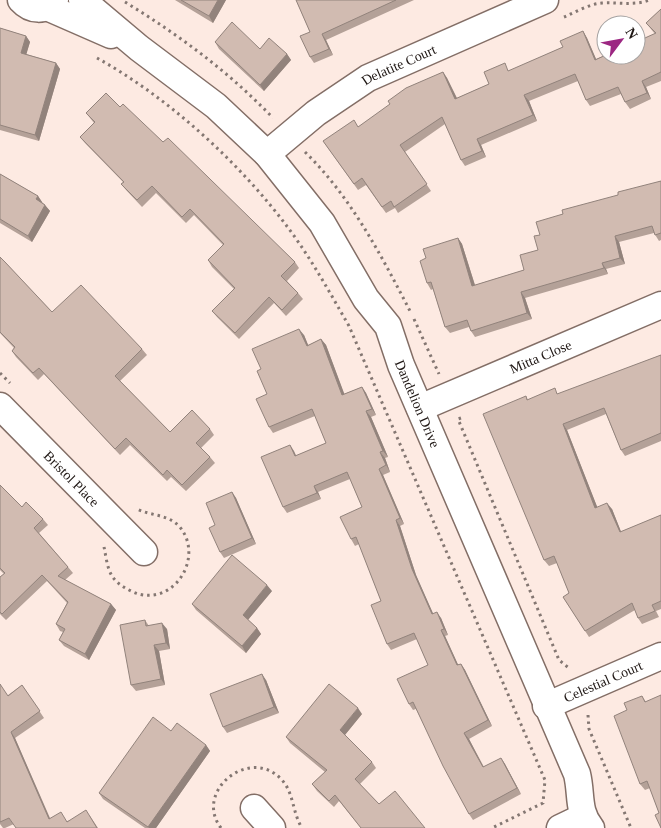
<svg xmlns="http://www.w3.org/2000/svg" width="661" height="828" font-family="Georgia,serif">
  <rect width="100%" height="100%" fill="#fdeae2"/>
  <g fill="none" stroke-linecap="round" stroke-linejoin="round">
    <defs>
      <g id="street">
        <path d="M21,0C31,11 45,12 55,0"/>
        <path id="s1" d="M82,0L139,48L216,106L267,154L322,223L366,299L388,326L401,365L577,774C582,794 577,811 591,828"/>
        <path d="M47,7L111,35"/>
        <path id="s2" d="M267,154L316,113L368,78L545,0"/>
        <path id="s3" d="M0,406L144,552"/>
        <path id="s4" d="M420,408L661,305"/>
        <path id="s5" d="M546,706L661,656"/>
        <path d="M254,808L272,828"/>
        <path d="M560,828L583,817"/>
      </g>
    </defs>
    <use href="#street" stroke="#836e66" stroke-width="29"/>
    <path stroke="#847772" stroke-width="3" stroke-dasharray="2.5 4" stroke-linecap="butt" d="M125,2C179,35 229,72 273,118
      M564,17C576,12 589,4 602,3C619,2 633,6 650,0
      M97,58C169,98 240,163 289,229C312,260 330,293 349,326L545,780L543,803L492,828
      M305,152C351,197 381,255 410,311
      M414,319L439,374
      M0,373L10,383
      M461,418L458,419L559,660L570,669
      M104,547C106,556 107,568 112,576C117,584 125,588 133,592C173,609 206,557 179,526C167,514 151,516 137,509
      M588,715L589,729L631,828
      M221,828C193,791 250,746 281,779C294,792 292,812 302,828"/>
    <use href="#street" stroke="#fff" stroke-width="26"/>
  </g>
  <path fill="#b4a198" d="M175,0H226L213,23Z
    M296,0H414L326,40L333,55L314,63L310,57V32Z
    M661,9V81L646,87L651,99L630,109L625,102L621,94L590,106L586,100L578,81L529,101L537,121L481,145L486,157L465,166L461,160L445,124L405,152L431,191L398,213L395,208L386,213L366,185L358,190L323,141L358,127L443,72L447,78L457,98L489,84L510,71L563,47L583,31L587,38L596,59L655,34L646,23Z
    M0,28L26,36L30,42L26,54L56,63L60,69L39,141L0,130Z
    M215,42L260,49L287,54L291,60L264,91L219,49Z
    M120,107L163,142L295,262L299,268L287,281L298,293L303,299L286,316L274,303L239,339L217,317L212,311L234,289L212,267L208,260L223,245L194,215L186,223L156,193L142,207L126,190L121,184L123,182L85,143L80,137L94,123L86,113Z
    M0,174L38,196L42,202L50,211L32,242L0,223Z
    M661,181V240L659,241L654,233L619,242L625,264L606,269L608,274L525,298L532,319L475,337L471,331L469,327L450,333L445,327L433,289L431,290L427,283L426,258L458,238L462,244L475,285L524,270L538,250L540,235L563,214Z
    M0,257L52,312L142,349L147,355L120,381L170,432L210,429L214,435L201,448L210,457L215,463L186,491L171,477L167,481L130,445L120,455L44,374L38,380L16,357L12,351L14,348L0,333Z
    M304,335L308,345L321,339L326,345L344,394L362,387L366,393L376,415L371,417L388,457L385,458L390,472L383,475L404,524L400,526L416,575L433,614L441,618L448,635L445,636L458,665L461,664L465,670L492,726L469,739L484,767L501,758L505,764L521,794L473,820L469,814L416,709L413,710L409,704L428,665L417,639L391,650L387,644L381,601L359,544L355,546L351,539L362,507L350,479L318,492L321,499L287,513L283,507L290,445L296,456L326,443L315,416L273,433L269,427L267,394L261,369Z
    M661,355V441L625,456L621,450L606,414L567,430L597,507L612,509L621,532L661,515V609L656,611L659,617L642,624L638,618L635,610L589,637L563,597L569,593L557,563L549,566L544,560L526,396L528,400L559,394Z
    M0,485L22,507L43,519L48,525L39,533L68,567L73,573L65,580L111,604L116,610L89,660L64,646L59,640L63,632L60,631L56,624L67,603L47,581L6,620L0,614V577L4,574L0,570Z
    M232,492L236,498L256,544L224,558L220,552L215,525Z
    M272,591L248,620L257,628L261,634L246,653L196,610L192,604Z
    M145,620L149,626L167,629L170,649L159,651L165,685L136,691L131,685Z
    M266,680L279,713L227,733L223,727Z
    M22,685L44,718L15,738L50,818L67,821L90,816L98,828H16L14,824L5,828H3L0,824V763L8,695Z
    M642,696L646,702L659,813L650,788L645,790L640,784Z
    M362,714L345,735L372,762L376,768L360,784L379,804L425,828H361L339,801L334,807L317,791L312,784L325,772L290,743L286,737Z
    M171,731L206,745L210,751L156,828H145L103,799L99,793Z"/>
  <path fill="#92837c" d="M218,0H226L213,23L209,16Z
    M583,31L587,38L599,66L595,60Z
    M322,34L326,40L333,55L329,49Z
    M26,36L30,42L25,59L21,53Z
    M287,54L291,60L264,91L260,85Z
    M56,63L60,69L39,141L35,135Z
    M443,72L447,78L460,105L455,99Z
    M642,81L646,87L651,99L647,93Z
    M524,95L529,101L537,121L533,115Z
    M477,139L481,145L486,157L482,151Z
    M38,196L42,202L40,205L36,199Z
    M45,205L50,211L32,242L28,236Z
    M615,236L619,242L625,264L620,258Z
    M458,238L462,244L477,292L472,286Z
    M602,263L606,269L608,274L604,268Z
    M521,292L525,298L532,319L527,313Z
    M299,329L304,335L311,352L307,346Z
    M321,339L326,345L347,401L342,395Z
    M362,387L366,393L376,415L372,409Z
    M366,411L371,417L388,457L383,451Z
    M563,424L567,430L600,514L595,508Z
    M290,445L294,451L299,462L295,456Z
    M380,452L385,458L390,472L386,465Z
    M379,469L383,475L404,524L400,518Z
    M314,486L318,492L321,499L317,493Z
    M232,492L236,498L256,544L252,538Z
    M607,503L612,509L624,539L620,532Z
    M396,520L400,526L416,575L436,620L432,614L412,569Z
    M267,585L272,591L247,621L243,615Z
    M111,604L116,610L89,660L85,654Z
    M437,612L441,618L448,635L444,629Z
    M162,623L167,629L170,649L166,643Z
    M257,628L261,634L246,653L242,646Z
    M441,630L445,636L461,671L457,665Z
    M154,645L159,651L165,685L161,679Z
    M461,664L465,670L492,726L488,720Z
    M262,674L266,680L279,713L274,707Z
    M358,708L362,714L344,736L340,730Z
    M11,732L15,738L53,826L49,819Z
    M464,733L469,739L487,774L483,767Z
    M206,745L210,751L156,828H149L148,827Z
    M501,758L505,764L521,794L517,788Z"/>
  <path fill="#d1bbb1" stroke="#92837c" d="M181,0H218L209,16Z
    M296,0H396L322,34L329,49L310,57L300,36L310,32Z
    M661,9V72L642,81L647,93L625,102L618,87L586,100L575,74L524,95L533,115L477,139L482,151L461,160L442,117L400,145L427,184L394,207L391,201L382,207L362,178L354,184L323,141L354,120L358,127L390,104L388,101L406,88L443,72L455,99L489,84L484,72L505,63L508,71L563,47L560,41L583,31L595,60L606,55H636V42L656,33L646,23Z
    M232,22L260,49L269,38L287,54L260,85L215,42Z
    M0,28L26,36L21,53L56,63L35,135L0,125Z
    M106,93L120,107L123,104L163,142L168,138L295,262L281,276L298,293L282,310L269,297L235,333L212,311L235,288L208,260L224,244L190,209L182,217L152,186L137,200L121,184L124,182L80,137L95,122L86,113Z
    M0,174L38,196L36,199L45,205L28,236L0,219Z
    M661,181V233L655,235L652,226L615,236L620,258L602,263L604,268L521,292L527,313L471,331L467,320L445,327L431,282L427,283L420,261L426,258L423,249L458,238L472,286L524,270L520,255L538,250L534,236L540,235L536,222L563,214L562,210L618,195V192Z
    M0,257L5,262L52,312L81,285L142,349L115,376L170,432L192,410L210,429L196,443L210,457L182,485L167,470L163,475L126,438L115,449L39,368L33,373L12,351L15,347L0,332Z
    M299,329L307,346L321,339L342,395L362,387L372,409L366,411L383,451L380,452L386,465L379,469L400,518L396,520L412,569L432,614L437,612L444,629L441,630L457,665L461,664L488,720L464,733L483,767L501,758L517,788L469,814L443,766L413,702L409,704L397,679L428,665L414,633L387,644L371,605L381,601L356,537L351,539L340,517L362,507L347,472L314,486L317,493L283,507L261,457L290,445L295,456L326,443L312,409L269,427L256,399L267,394L257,371L261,369L252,349Z
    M661,355V433L621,450L604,408L563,424L595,508L607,503L620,532L661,515V601L652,605L655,611L638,618L632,603L585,631L563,597L569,593L554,556L544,560L483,414L526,396L527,400L555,388L557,394Z
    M0,485L22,507L26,502L43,519L34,528L68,567L58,576L111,604L85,654L59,640L65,629L56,624L68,602L42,575L2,614L0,612V577L5,573L0,568Z
    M232,492L252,538L220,552L209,528L215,525L206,503Z
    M232,555L267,585L243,615L257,628L242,646L192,604Z
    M145,620L146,626L162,623L166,643L154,645L161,679L131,685L120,625Z
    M262,674L274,707L223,727L210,694Z
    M0,684L8,696L22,685L40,711L11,732L49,819L61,812L67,822L86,810L97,828H16L9,818L0,822Z
    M329,684L358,708L340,730L372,762L355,779L379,804L395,791L425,828H361L335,795L329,801L312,784L327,770L286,737Z
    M661,695V828L655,815L659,813L647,781L640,784L614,716L627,710L624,703L642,696L645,702Z
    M153,717L171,731L177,723L206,745L148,827L99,793Z"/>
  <g text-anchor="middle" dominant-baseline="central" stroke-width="4" stroke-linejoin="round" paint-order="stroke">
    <g font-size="14" fill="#1f1714" stroke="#fff">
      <text stroke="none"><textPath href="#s2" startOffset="160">Delatite Court</textPath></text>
      <text stroke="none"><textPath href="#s4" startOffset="131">Mitta Close</textPath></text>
      <text stroke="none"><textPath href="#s1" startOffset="535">Dandelion Drive</textPath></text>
      <text stroke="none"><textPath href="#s3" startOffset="102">Bristol Place</textPath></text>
      <text stroke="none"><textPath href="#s5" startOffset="62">Celestial Court</textPath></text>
    </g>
  </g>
  <g transform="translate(621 40) rotate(58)"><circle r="24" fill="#ffffff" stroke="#a5a2a1"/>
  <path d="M0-4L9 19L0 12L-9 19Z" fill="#9c2782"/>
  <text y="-8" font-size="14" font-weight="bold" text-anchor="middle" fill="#1f1714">N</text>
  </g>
</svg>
